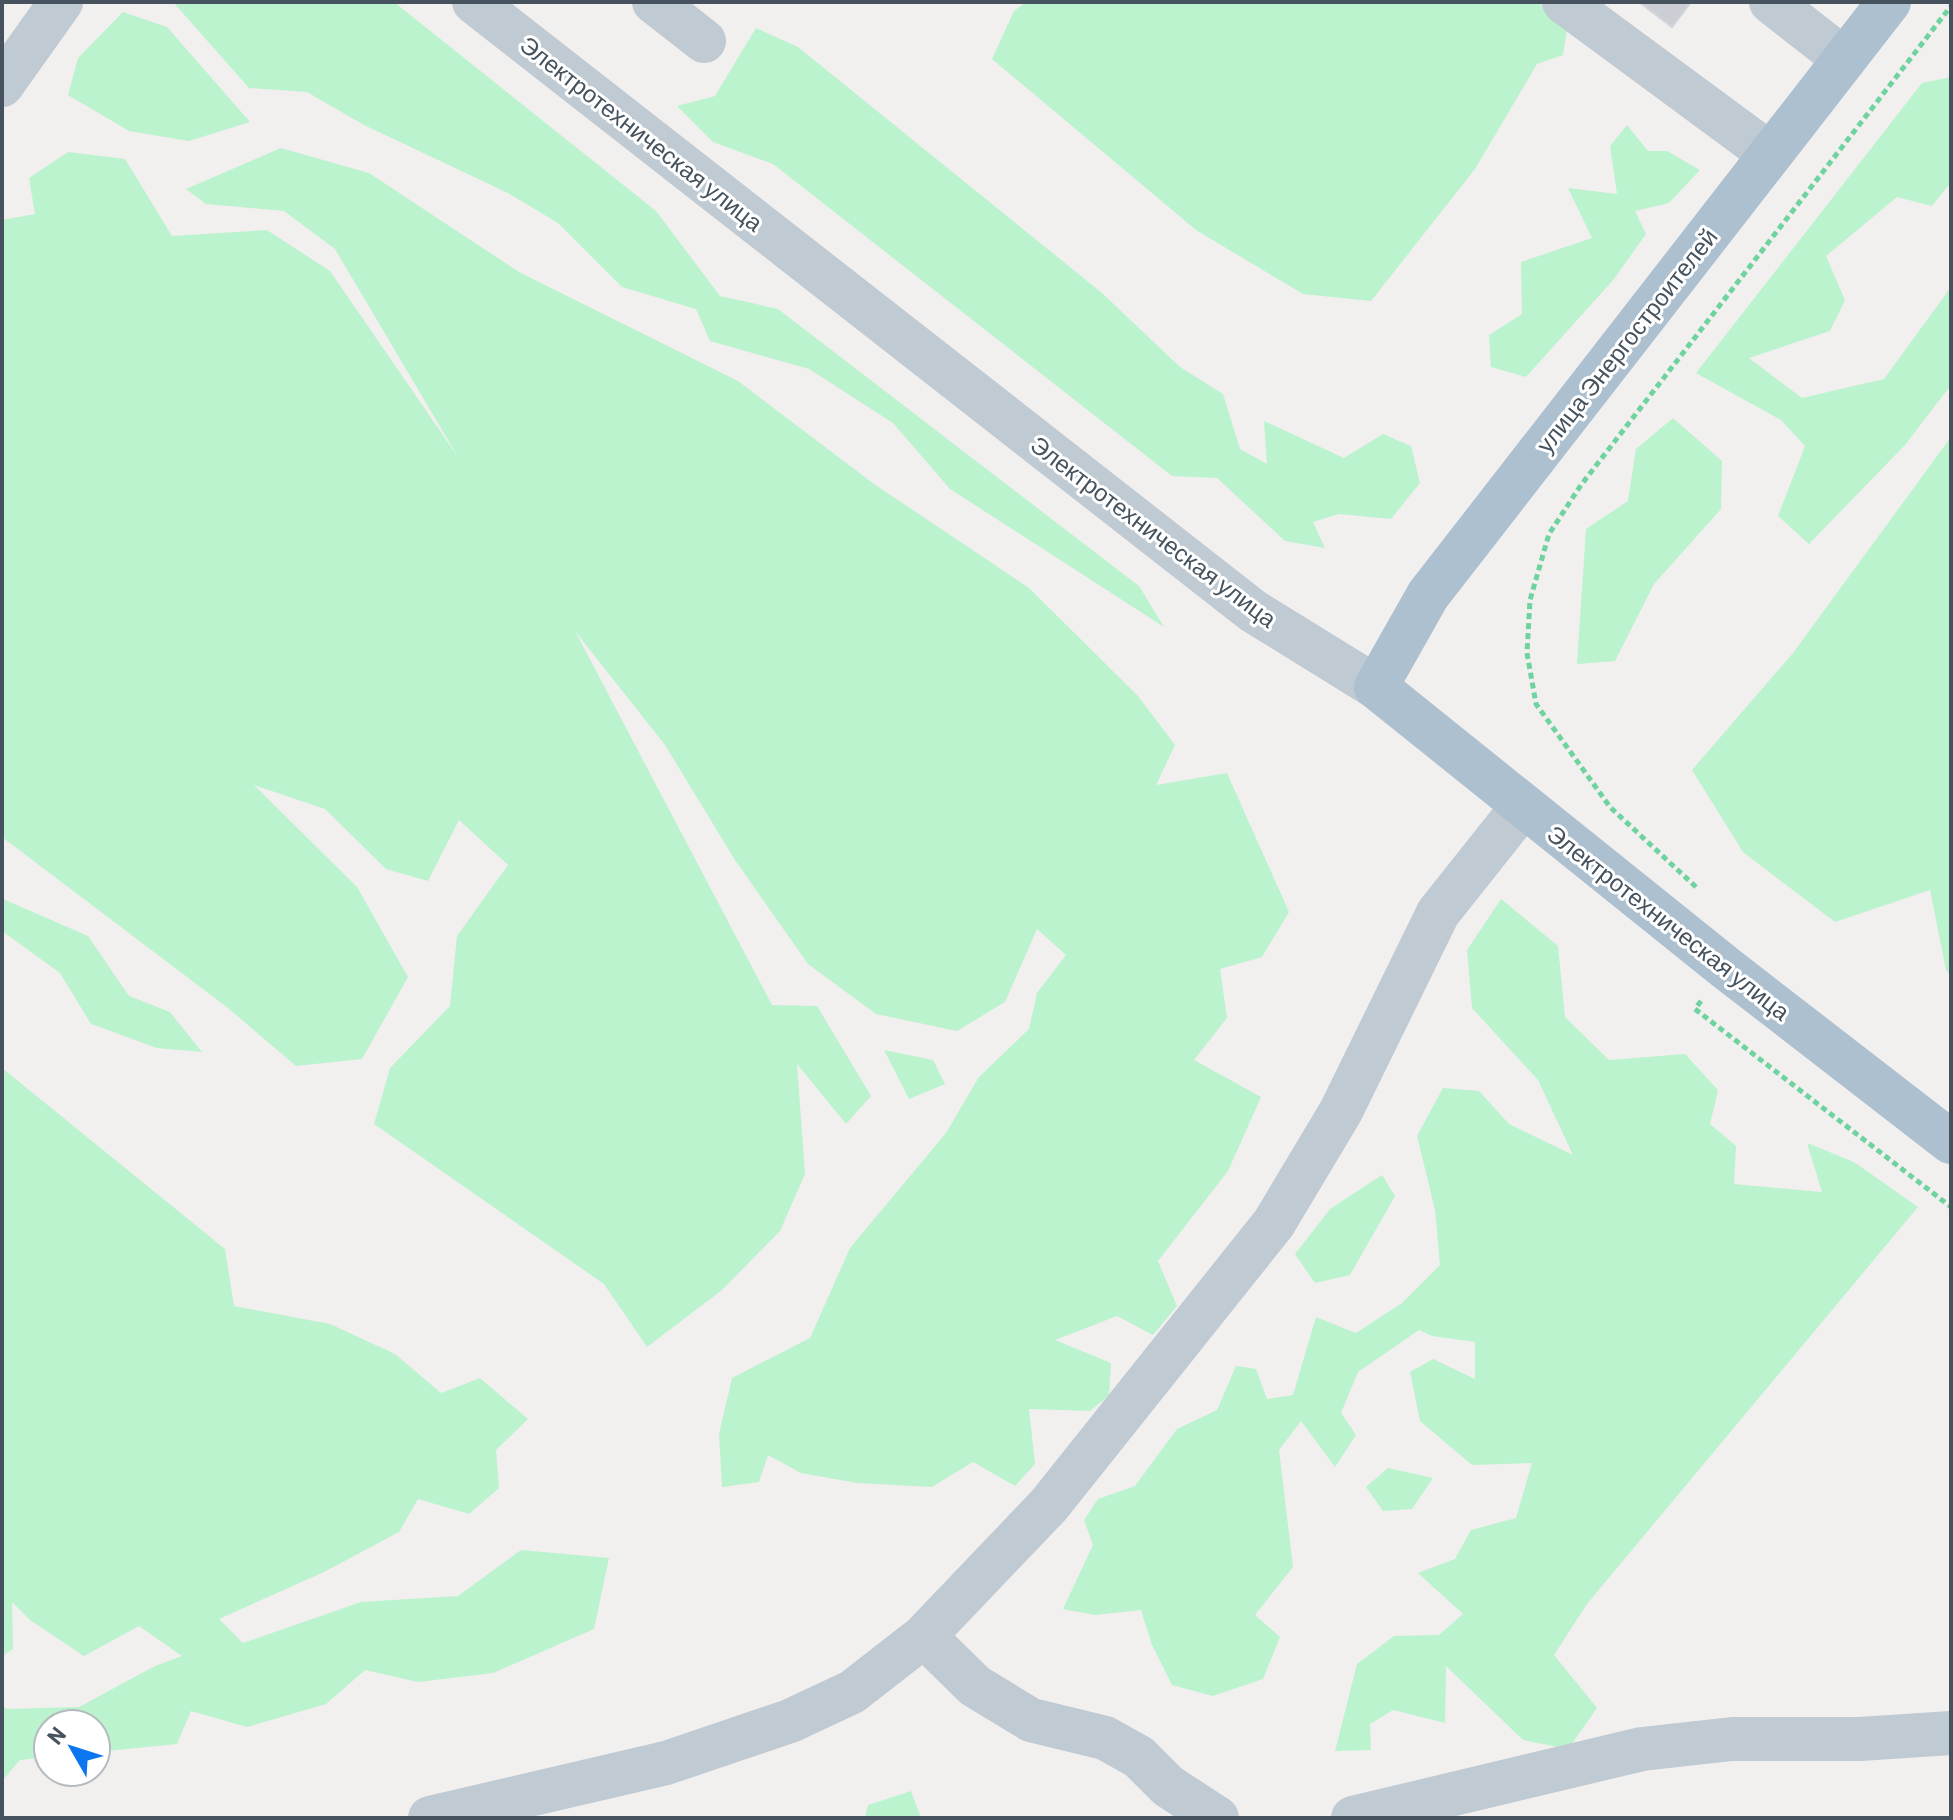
<svg xmlns="http://www.w3.org/2000/svg" width="1953" height="1820" font-family="Barlow,sans-serif">
  <rect width="100%" height="100%" fill="#f2efef"/>
  <path fill="#baf3ce" d="M173,2H394L656,211L720,296L778,309L1139,586L1164,627L950,489L893,423L809,369L710,341L696,309L622,287L558,223L508,193L364,125L307,92L249,88Z
    M1026,2H1537L1568,24L1563,55L1537,64L1475,169L1371,301L1303,294L1196,230L992,59L1014,11Z
    M123,12L167,27L250,122L189,141L129,131L68,95L78,58Z
    M756,28L798,47L1102,293L1180,367L1223,394L1240,449L1267,464L1264,421L1344,458L1383,434L1411,446L1420,483L1391,519L1339,514L1313,522L1325,548L1285,541L1217,478L1172,476L773,164L713,142L677,106L715,96Z
    M1951,77V182L1932,206L1897,197L1826,256L1845,300L1830,331L1749,358L1802,398L1884,379L1951,287V385L1905,445L1809,544L1778,516L1805,446L1781,420L1696,373L1922,83Z
    M1627,125L1648,151H1667L1700,170L1669,203L1635,211L1646,234L1614,279L1526,377L1491,367L1489,335L1522,314L1521,262L1592,238L1568,188L1617,194L1610,146Z
    M281,148L369,173L519,272L738,381L874,484L1029,588L1138,696L1175,745L1156,785L1227,773L1289,912L1262,957L1220,969L1227,1018L1194,1060L1261,1097L1228,1171L1158,1261L1177,1306L1153,1335L1117,1316L1055,1340L1111,1363L1109,1396L1090,1411L1029,1409L1035,1464L1015,1486L973,1462L932,1487L857,1483L801,1473L768,1455L759,1482L722,1487L719,1434L732,1378L810,1338L850,1248L946,1133L979,1077L1029,1029L1037,993L1066,955L1037,929L1005,1002L957,1031L876,1014L808,964L735,860L665,745L575,631L772,1005L817,1006L871,1096L846,1124L797,1064L805,1174L780,1231L722,1290L647,1347L604,1284L374,1124L390,1068L450,1006L457,936L508,865L459,820L428,881L386,869L325,809L254,785L357,887L408,977L362,1059L296,1066L228,1008L2,837V220L35,214L29,178L68,152L125,159L172,236L267,230L330,271L458,457L335,249L284,211L206,204L186,189Z
    M1673,418L1722,461L1721,509L1654,584L1615,661L1577,664L1586,529L1628,501L1636,449Z
    M1951,437V975L1946,970L1930,890L1835,922L1743,852L1692,770L1793,653Z
    M3,899L88,936L129,996L170,1012L202,1052L157,1048L91,1024L60,973L2,931Z
    M1501,899L1558,946L1565,1017L1609,1060L1685,1054L1718,1090L1710,1124L1736,1146L1734,1184L1822,1192L1807,1143L1854,1162L1918,1207L1587,1604L1554,1655L1597,1708L1568,1749L1523,1740L1446,1666L1445,1723L1393,1710L1370,1724L1371,1750L1335,1751L1357,1664L1394,1636L1439,1635L1463,1614L1418,1573L1455,1559L1471,1530L1516,1518L1532,1463L1472,1465L1420,1421L1410,1372L1433,1359L1475,1379V1342L1432,1336L1419,1330L1358,1372L1341,1413L1356,1435L1335,1467L1301,1421L1279,1450L1293,1567L1255,1615L1280,1637L1263,1679L1213,1696L1172,1685L1152,1645L1141,1610L1095,1615L1063,1609L1093,1545L1084,1520L1098,1499L1135,1486L1177,1429L1217,1410L1236,1366L1256,1369L1267,1399L1293,1395L1316,1317L1356,1333L1402,1303L1440,1265L1435,1210L1417,1136L1443,1088L1479,1091L1509,1124L1573,1155L1538,1080L1472,1008L1467,950Z
    M884,1050L933,1060L945,1084L909,1099Z
    M2,1068L225,1249L234,1306L330,1324L395,1354L441,1393L480,1378L528,1419L496,1450L499,1488L469,1514L418,1499L399,1532L324,1572L219,1619L243,1643L361,1602L458,1596L521,1550L609,1558L594,1629L493,1673L418,1682L365,1670L326,1704L247,1727L191,1711L177,1744L96,1752V1724H48V1757L20,1760L2,1781V1705L7,1709L79,1707L155,1666L182,1656L139,1626L84,1656L30,1620L12,1602L13,1649L2,1656Z
    M1382,1175L1395,1196L1350,1275L1315,1283L1295,1254L1330,1209Z
    M1388,1468L1433,1478L1412,1509L1383,1511L1366,1487Z
    M911,1791L921,1818H865L868,1805Z"/>
  <path fill="#cbced4" stroke="#d3d5db" stroke-width="2" d="M1639,2H1691L1672,27Z"/>
  <g fill="none" stroke-linecap="round" stroke-linejoin="round">
    <path stroke="#6fd39f" stroke-width="5" stroke-dasharray="6 4" stroke-linecap="butt" d="M1696,887L1610,807L1536,704L1527,653L1530,600L1549,534L1581,485L1951,6
      M1701,1001L1695,1009L1951,1207"/>
    <path stroke="#bfcad2" stroke-width="44" d="M474,2L1253,611L1376,687
      M654,2L704,41
      M1564,2L1770,154
      M1771,2L1844,59
      M2,85L61,2
      M924,1636L975,1686L1031,1720L1105,1738L1139,1757L1168,1786L1217,1818
      M430,1818L666,1763L790,1721L852,1692L924,1636L1049,1505L1274,1223L1341,1111L1438,913L1523,806
      M1353,1818L1642,1749L1732,1739H1860L1951,1733"/>
    <path stroke="#adc0d0" stroke-width="44" d="M1889,2L1428,595L1376,687L1726,968L1951,1142"/>
  </g>
  <g text-anchor="middle" dominant-baseline="central" stroke-width="6" stroke-linejoin="round" paint-order="stroke">
    <g font-size="24" fill="#46535e" stroke="#fff">
      <text transform="translate(642 133) rotate(38)">Электротехническая улица</text>
      <text transform="translate(1626 340) rotate(-52)">улица Энергостроителей</text>
      <text transform="translate(1154 531) rotate(37)">Электротехническая улица</text>
      <text transform="translate(1669 922) rotate(38)">Электротехническая улица</text>
    </g>
  </g>
  <rect width="1953" height="1820" fill="none" stroke="#46535e" stroke-width="8"/>
  <g transform="translate(72 1748) rotate(309)"><circle r="38" fill="#ffffff" stroke="#b5babf" stroke-width="2"/>
  <path d="M0-6L14 30L0 20L-14 30Z" fill="#0b76f0"/>
  <text y="-12" font-size="22" font-weight="bold" text-anchor="middle" fill="#46535e">N</text>
  </g>
</svg>
